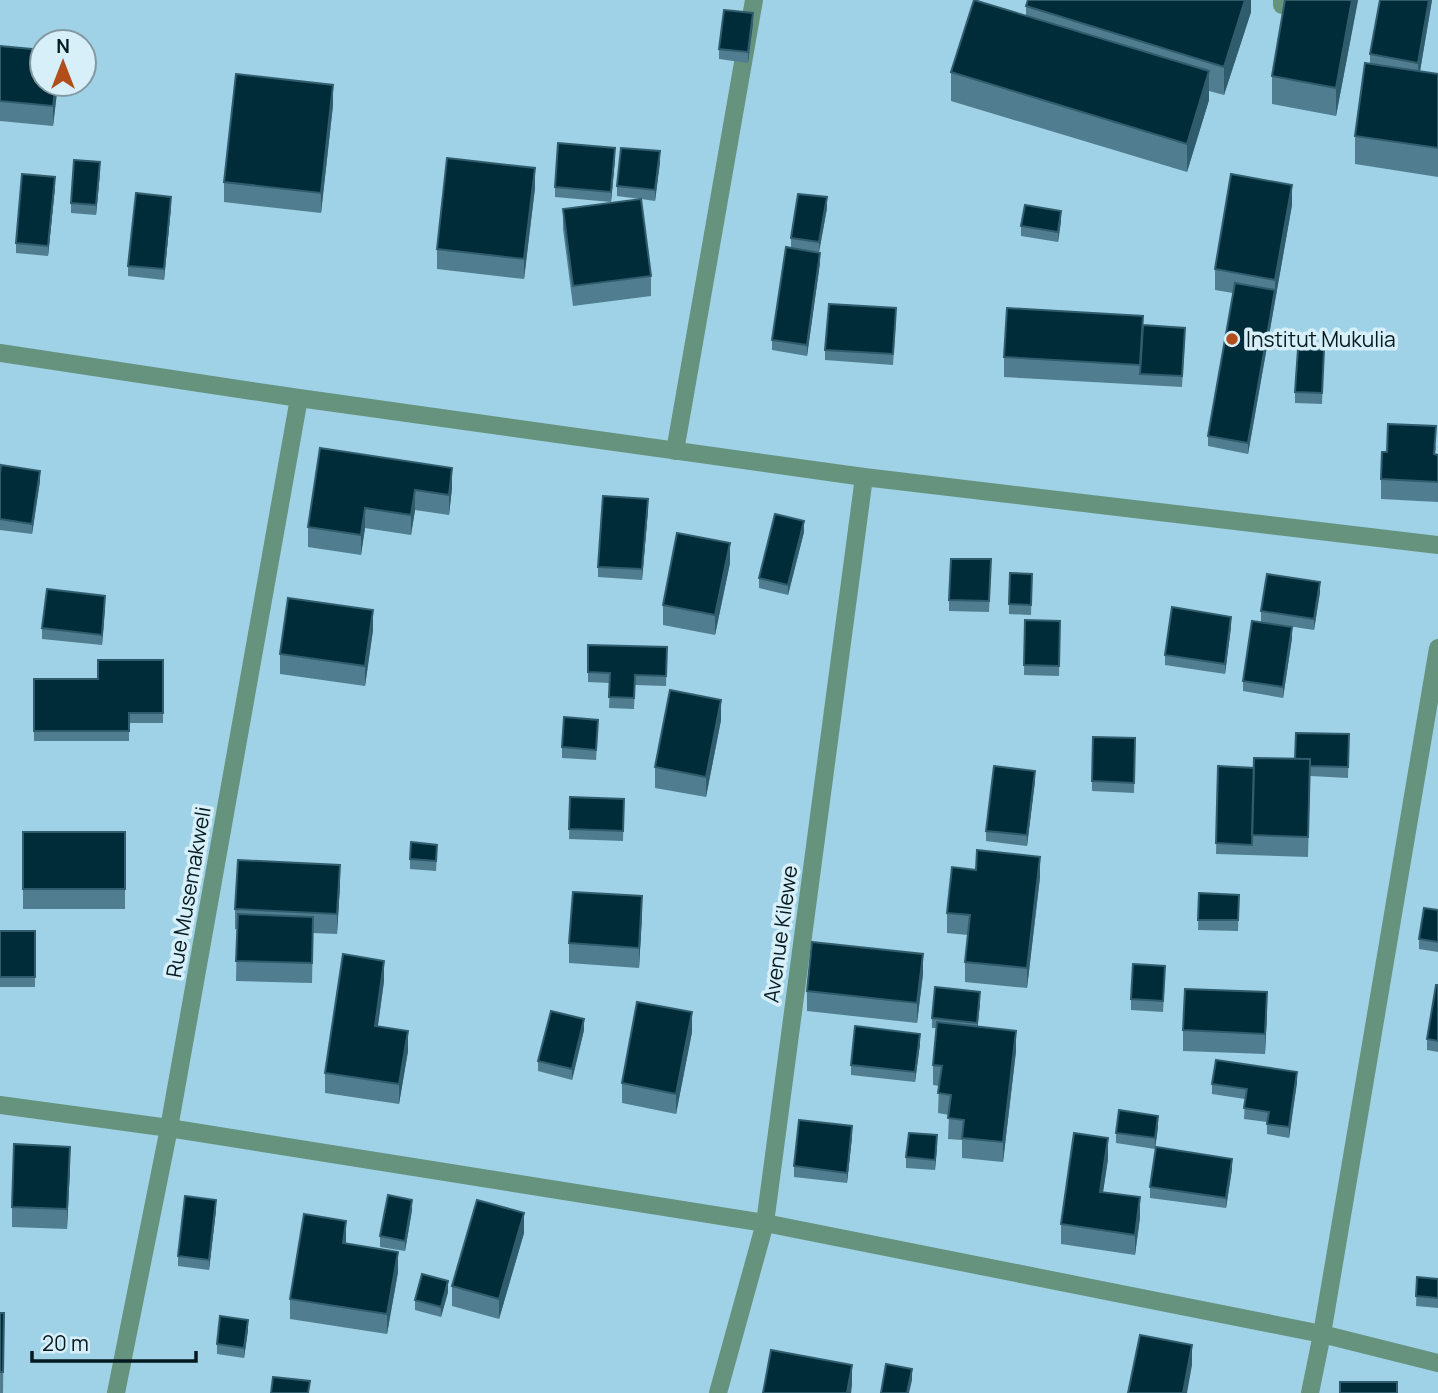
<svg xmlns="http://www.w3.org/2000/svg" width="1438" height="1393" font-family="Manrope,sans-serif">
  <rect width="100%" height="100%" fill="#9fd2e6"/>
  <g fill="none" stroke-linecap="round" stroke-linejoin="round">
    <path stroke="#66937e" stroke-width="18" d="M1282,5V0"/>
    <path stroke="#66937e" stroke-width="18" d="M0,353L299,398L864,477L1438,545
      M675,451L754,0
      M0,1105L169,1128L765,1223L1322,1334L1438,1363
      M116,1393L169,1128L299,398
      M718,1393L765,1223L864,477
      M1310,1393L1322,1334L1438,648"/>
  </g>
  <path fill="#507e90" d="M1251,0V12L1224,95L1209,91V100L1187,172L951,101V72L1026,16V6Z
    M1358,0L1336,116L1272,104V76Z
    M1432,0L1420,71L1438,74V177L1355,164V136L1370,64V54Z
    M753,24L748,63L719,59V49Z
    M0,46L42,84H58L53,126L0,121Z
    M333,105L321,213L224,202V182Z
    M615,158L611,202L555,197V187Z
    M660,162L655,201L641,199L651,276V296L573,306L563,229V209L640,199L617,196V186Z
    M100,172L96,215L71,213V203Z
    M55,187L48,256L16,253V243Z
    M535,188L524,279L437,269V249Z
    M1292,205L1248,454L1208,446V436L1233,293L1215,290V269Z
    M171,207L164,280L128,276V266Z
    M827,208L819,252L820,263L807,356L772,350V340L791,248V238Z
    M1061,221L1058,242L1021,236V226Z
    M896,319L893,365L825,360V350Z
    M1143,325L1185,338L1182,387L1004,377V357Z
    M1324,350L1322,404L1295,403V392Z
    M1436,446L1435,455H1438V502L1381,499V479Z
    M320,448L452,488L449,515L415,510L411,535L365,528L361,555L308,547V527Z
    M0,474L40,481L32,534L0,530Z
    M648,509L642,580L598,577V567Z
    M804,532L788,595L759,588V578Z
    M730,563L715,635L663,625V605Z
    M991,570L989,612L949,611V600Z
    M1032,574L1031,615L1009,614V604Z
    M1320,592L1314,630L1261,622V611Z
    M105,606L102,645L42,639V628Z
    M1025,620L1060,621L1059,676L1024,675Z
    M1231,627L1225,674L1165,665V655Z
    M373,630L365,686L280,674V654Z
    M1292,638L1283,698L1243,691V681Z
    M588,645L667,647L666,686L635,685L634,709L609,708L610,683L588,682Z
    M163,660V723H129V741H34V679H98Z
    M721,720L706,797L655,788V767Z
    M598,730L596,760L562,758V747Z
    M1349,734L1348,778L1310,776L1308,857L1216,854L1218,766L1254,768L1295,759Z
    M1135,738L1134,793L1092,791V781Z
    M1035,781L1027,846L986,841V831Z
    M570,797L624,799L623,841L569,839Z
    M23,832H125V909H23Z
    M437,856L436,871L410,869V859Z
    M1040,877L1027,988L965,982V962L968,935L947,933V913Z
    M340,885L337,934L313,933L312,983L236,981L237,929H235V909Z
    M1199,893L1239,895L1238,931L1198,930Z
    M1438,910V952L1419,949V939Z
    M642,916L639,968L569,963V943Z
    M0,931H35V987H0Z
    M923,974L917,1023L807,1011V991Z
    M1165,976L1163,1012L1131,1010V999Z
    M384,981L378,1026L408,1051L399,1104L325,1093V1073Z
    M1438,985V1052L1427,1050V1039Z
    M980,1003L977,1027L1016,1051L1003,1162L962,1158V1140L948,1139L949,1115L938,1113L939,1086L933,1085V1065L937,1028H932V1018Z
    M1267,1012L1265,1054L1183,1051V1030Z
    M584,1030L572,1080L538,1071V1061Z
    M692,1032L676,1114L622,1103V1083Z
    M920,1044L915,1082L851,1075V1065Z
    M1297,1082L1289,1138L1267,1134V1122L1244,1119L1245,1099L1212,1094V1084Z
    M1158,1127L1155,1149L1116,1143V1133Z
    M852,1137L847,1183L794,1177V1166Z
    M937,1146L935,1170L906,1168V1157Z
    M1108,1159L1103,1192L1140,1217L1135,1255L1061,1244V1224Z
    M70,1167L67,1229L12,1227V1207Z
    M1232,1169L1226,1208L1150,1198V1187Z
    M216,1210L209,1270L178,1266V1256Z
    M412,1210L405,1251L380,1247V1236Z
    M524,1233L499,1319L452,1306V1286Z
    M346,1243L398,1272L387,1334L290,1319V1299Z
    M1417,1277L1438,1279V1308L1416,1306Z
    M448,1292L441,1317L415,1310V1300Z
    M0,1313H4L3,1393H0Z
    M248,1330L244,1358L217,1354V1344Z"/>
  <path fill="#305d6d" d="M1245,0H1251V12L1224,95V67Z
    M1352,0H1358L1336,116V88Z
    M1429,0H1432L1418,83V63Z
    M753,13V24L748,63V52Z
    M1209,71V100L1187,172V144Z
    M56,84H58L53,126V106Z
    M333,85V105L321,213V193Z
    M615,148V158L611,202V192Z
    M660,151V162L655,201V190Z
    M100,162V172L96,215V205Z
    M535,168V188L524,279V259Z
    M55,177V187L48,256V246Z
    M1292,185V205L1248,454V443L1275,290V280Z
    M171,197V207L164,280V269Z
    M827,197V208L819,252V242Z
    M1061,211V221L1058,242V232Z
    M820,253V263L807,356V345Z
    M452,468V488L449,515V495Z
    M40,471V481L32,534V524Z
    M415,490V510L411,535V515Z
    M648,499V509L642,580V569Z
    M365,508V528L361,555V535Z
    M804,521V532L788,595V585Z
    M730,543V563L715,635V615Z
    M1320,582V592L1314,630V619Z
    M105,596V606L102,645V635Z
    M373,610V630L365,686V666Z
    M1231,617V627L1225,674V664Z
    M1292,627V638L1283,698V687Z
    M721,700V720L706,797V777Z
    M1035,771V781L1027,846V835Z
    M1040,857V877L1027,988V968Z
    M340,865V885L337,934V914Z
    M642,896V916L639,968V948Z
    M923,954V974L917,1023V1003Z
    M384,961V981L375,1046V1026Z
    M980,992V1003L977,1033V1023Z
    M1267,992V1012L1265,1054V1034Z
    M692,1012V1032L676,1114V1094Z
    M584,1019V1030L572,1080V1069Z
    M408,1031V1051L399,1104V1084Z
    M1016,1031V1051L1003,1162V1142Z
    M920,1034V1044L915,1082V1072Z
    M1297,1072V1082L1289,1138V1127Z
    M1158,1116V1127L1155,1149V1138Z
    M852,1126V1137L847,1183V1173Z
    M937,1135V1146L935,1170V1160Z
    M1108,1138V1159L1100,1212V1192Z
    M70,1147V1167L67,1229V1209Z
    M1232,1159V1169L1226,1208V1198Z
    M1140,1197V1217L1135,1255V1235Z
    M216,1200V1210L209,1270V1260Z
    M412,1200V1210L405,1251V1241Z
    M524,1213V1233L499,1319V1299Z
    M346,1221V1241L343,1263V1243Z
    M398,1252V1272L387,1334V1314Z
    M448,1281V1292L441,1317V1307Z
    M248,1320V1330L244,1358V1348Z
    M1192,1345V1365L1187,1393H1183Z
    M852,1365V1385L851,1393H847Z
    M912,1369V1380L909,1393H907Z"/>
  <path fill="#002b39" stroke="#305d6d" stroke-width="2" d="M974,0L1209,71L1187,144L951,72Z
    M1028,0H1245L1224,67L1026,6Z
    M1285,0H1352L1336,88L1272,76Z
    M1380,0H1429L1418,63L1370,54Z
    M724,10L753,13L748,52L719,49Z
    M0,46L42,50V84H56L53,106L0,101Z
    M1365,63L1438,74V148L1355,136Z
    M236,74L333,85L321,193L224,182Z
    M558,143L615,148L611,192L555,187Z
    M621,148L660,151L655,190L617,186Z
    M447,158L535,168L524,259L437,249Z
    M74,160L100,162L96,205L71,203Z
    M22,174L55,177L48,246L16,243Z
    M1231,174L1292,185L1275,280L1215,269Z
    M136,193L171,197L164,269L128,266Z
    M798,194L827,197L819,242L791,238Z
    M641,199L651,276L573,286L563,209Z
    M1025,205L1061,211L1058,232L1021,226Z
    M786,247L820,253L807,345L772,340Z
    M1235,283L1275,290L1248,443L1208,436Z
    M829,304L896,308L893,354L825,350Z
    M1007,308L1143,316L1140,365L1004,357Z
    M1143,325L1185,328L1182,376L1140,374Z
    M1298,349L1324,350L1322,393L1295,392Z
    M1388,424L1436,426L1434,454L1438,455V482L1381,479L1382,452H1387Z
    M320,448L452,468L449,495L415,490L411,515L365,508L361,535L308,527Z
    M1,465L40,471L32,524L0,519V474Z
    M603,496L648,499L642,569L598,567Z
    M775,514L804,521L788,585L759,578Z
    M677,533L730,543L715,615L663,605Z
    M951,559H991L989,601L949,600Z
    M1010,573L1032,574L1031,605L1009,604Z
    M1267,574L1320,582L1314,619L1261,611Z
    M47,589L105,596L102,635L42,628Z
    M288,598L373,610L365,666L280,654Z
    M1172,607L1231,617L1225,664L1165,655Z
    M1025,620L1060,621L1059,666L1024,665Z
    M1252,621L1292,627L1283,687L1243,681Z
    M588,645L667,647L666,676L635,675L634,698L609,697L610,673L588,672Z
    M98,660H163V713H129V731H34V679H98Z
    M670,690L721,700L706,777L655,767Z
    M564,717L598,720L596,750L562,747Z
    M1296,733L1349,734L1348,767L1310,766V759H1295Z
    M1093,737L1135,738L1134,783L1092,781Z
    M1254,758L1310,759L1308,837L1252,835Z
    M994,766L1035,771L1027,835L986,831Z
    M1218,766L1254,768L1252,845L1216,843Z
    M570,797L624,799L623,831L569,829Z
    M23,832H125V889H23Z
    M411,842L437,845L436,861L410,859Z
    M977,850L1040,857L1027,968L965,962L970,915L947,913L952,867L976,870Z
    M238,860L340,865L337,914L235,909Z
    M573,892L642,896L639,948L569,943Z
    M1199,893L1239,895L1238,920H1198Z
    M1424,908L1438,910V942L1419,939Z
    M238,914L313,917L312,963L236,961Z
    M0,931H35V977H0Z
    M812,942L923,954L917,1003L807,991Z
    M343,954L384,961L375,1026L408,1031L399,1084L325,1073Z
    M1133,964L1165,966L1163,1001L1131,999Z
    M1436,985H1438V1041L1427,1039Z
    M935,987L980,992L977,1023L932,1018Z
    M1185,989L1267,992L1265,1034L1183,1030Z
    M637,1002L692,1012L676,1094L622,1083Z
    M551,1011L584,1019L572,1069L538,1061Z
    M937,1022L1016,1031L1003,1142L962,1138L964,1120L948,1118L951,1095L938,1093L942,1066L933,1065Z
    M855,1026L920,1034L915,1072L851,1065Z
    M1216,1060L1297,1072L1289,1127L1267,1124L1269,1112L1244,1108L1247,1089L1212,1084Z
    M1119,1110L1158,1116L1155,1138L1116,1133Z
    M799,1120L852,1126L847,1173L794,1166Z
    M909,1133L937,1135L935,1160L906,1157Z
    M1074,1133L1108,1138L1100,1192L1140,1197L1135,1235L1061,1224Z
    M14,1144L70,1147L67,1209L12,1207Z
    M1156,1147L1232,1159L1226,1198L1150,1187Z
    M388,1195L412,1200L405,1241L380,1236Z
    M185,1196L216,1200L209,1260L178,1256Z
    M477,1200L524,1213L499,1299L452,1286Z
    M304,1214L346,1221L343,1243L398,1252L387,1314L290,1299Z
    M422,1274L448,1281L441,1307L415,1300Z
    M1417,1277L1438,1279V1298L1416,1296Z
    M0,1313H4L3,1372H0Z
    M220,1316L248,1320L244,1348L217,1344Z
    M1140,1335L1192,1345L1183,1393H1128Z
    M771,1350L852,1365L847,1393H763Z
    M886,1364L912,1369L907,1393H881Z
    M273,1377L310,1381L308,1393H271Z
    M1340,1382H1397V1393H1340Z"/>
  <circle fill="#b24e1c" stroke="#d6eff9" stroke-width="2.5" cx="1232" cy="339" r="7"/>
  <g text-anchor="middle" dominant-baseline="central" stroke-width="7" stroke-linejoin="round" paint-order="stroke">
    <g font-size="21" fill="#051920" stroke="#d6eff9" text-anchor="start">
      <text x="1246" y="339">Institut Mukulia</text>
    </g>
    <g font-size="21" fill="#051920" stroke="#d6eff9">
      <text transform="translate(188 892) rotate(-80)">Rue Musemakweli</text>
      <text transform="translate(780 934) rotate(-82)">Avenue Kilewe</text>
    </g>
  </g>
  <g transform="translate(63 63)"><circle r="33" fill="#d6eff9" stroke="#8299a2" stroke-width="2"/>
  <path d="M0-5L12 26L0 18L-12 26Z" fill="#b24e1c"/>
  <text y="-10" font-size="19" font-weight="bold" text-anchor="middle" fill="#051920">N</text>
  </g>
  <path d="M32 1351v10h164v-10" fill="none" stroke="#051920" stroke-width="3.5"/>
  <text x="42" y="1351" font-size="21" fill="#051920" stroke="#d6eff9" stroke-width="5" paint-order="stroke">20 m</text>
</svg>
